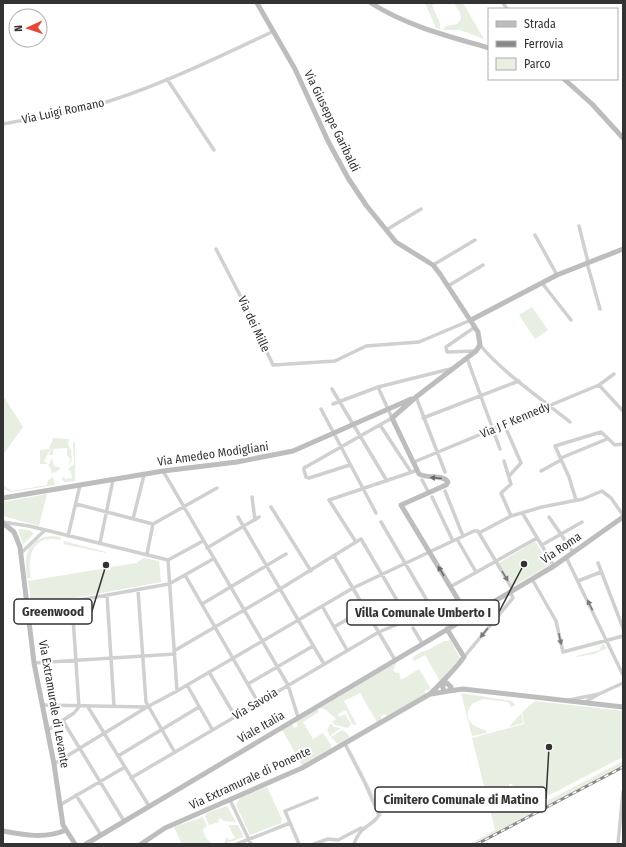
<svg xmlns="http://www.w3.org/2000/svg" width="626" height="847" font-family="'Fira Sans Condensed',sans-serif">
  <rect width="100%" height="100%" fill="#fff"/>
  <path fill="#e6efe1" d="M425,3H440L432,5L440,24V29L436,28Z
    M454,3H463L484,39L460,30H443L446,26L457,24L461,19L460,13Z
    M532,307L548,330L535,339L519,315Z
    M4,397L23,427L3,455V398Z
    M53,438L69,439L68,445L71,450L72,461L67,466L71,460L67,455V448L53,449V455H49L52,446L44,461L49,465L51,459H52L54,466L61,468L56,472L51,473V469L47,464H40V450L49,449Z
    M75,441V481L65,482L62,480L63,476L65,479L72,478L71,472L68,469L74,464L73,443Z
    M53,477L55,485L11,492L3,489V485L12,491L47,485L48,480Z
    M47,494L39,526L3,516V502Z
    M18,529L30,530L34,534L23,544Z
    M51,536L61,537L60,540C32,534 27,557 31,578H27C24,557 26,539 51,536Z
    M64,541L106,552V553L63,544Z
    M535,541L550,565L513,586L499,563Z
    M143,558L159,561L161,582L32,606L28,581L101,569L110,570L111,567L137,563Z
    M450,639L460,658L440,681L425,655L414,661L413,657L421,652L428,650L444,641H448Z
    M604,644L607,648L594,654L577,657L576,656L600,650L601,645Z
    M397,662L393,670L396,673H399L401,680L419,669L431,689L425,690V694L387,716L385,714L381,716V720L377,722L360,693L344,701L357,725L352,724L346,710L338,714L339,717L345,714L351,724L348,728L335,725L332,722L336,719L326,710L320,708Z
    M461,693L512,701L515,705L511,707L508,702L483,699L473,703C461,715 471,728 486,730V733L472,736Z
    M535,701L623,711V757L526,807L518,804L517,794H524L525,790L523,787L514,789L512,784H509V790H499L497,792C499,795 521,809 525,810L547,801L623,761V766L474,844H470L495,830L472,738L524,724L522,712Z
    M317,709L319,712L303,722L313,739L323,733L331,745V748L302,765L282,730L292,724L294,728L298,726L296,722Z
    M521,713L523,723L509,727Z
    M331,723L334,727L341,728L330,736L327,730Z
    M342,730L347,733L350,737L338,744L331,737Z
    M351,750L381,809L382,815L381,817L376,804L349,751Z
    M267,787L282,819L281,823L250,835L236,805L240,798Z
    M227,806L236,822L223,821L222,818L218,820L219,822L209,825L205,816L207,813Z
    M203,817L207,826L203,830C205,837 207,840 213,844H182L174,827Z
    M228,825H238L244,837L224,844L227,836L229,840L235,838Z"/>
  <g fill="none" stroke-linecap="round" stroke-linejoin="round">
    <path stroke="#d0d0d0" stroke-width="3.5" d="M503,3L507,9
      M167,79L214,150
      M3,124C32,118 62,115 90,107C154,89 214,59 274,31
      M579,226L588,262
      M386,230L421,209
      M535,235L557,275
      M216,249L244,303L273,365L335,361L366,346L419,342L471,320
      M587,263L600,309
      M433,265L475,240
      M542,283L571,320
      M448,286L483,265
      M475,327L446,347L447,352L476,351
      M480,345C503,373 542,399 570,422
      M467,358L500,449
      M599,385L622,410
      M332,389L387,481
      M416,397L445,472
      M333,404L378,387L450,369
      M321,409L376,513
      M423,418L519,381
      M504,424L521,463L510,475
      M380,425L411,472
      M561,458L607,439
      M504,461L511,484L501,493L511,516
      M414,462L599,385L614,374
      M350,465L309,478L306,477L304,470V468L392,418L378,387
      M163,471L288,685L298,717
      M541,471L561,460
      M422,480L429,493
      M445,491L463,536
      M252,497L255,520
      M432,497L453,541
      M576,500L569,477L555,446L601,432L615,445L623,444
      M76,504L153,524L217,488
      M271,507L311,571
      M523,514L554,566
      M238,517L324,664
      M549,517L573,552
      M133,519L144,475
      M3,522L29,526L168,560
      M381,522L432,609
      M479,533L511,516L542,507L583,499L602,491L611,498L623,515
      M479,533L513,590
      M68,536L80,485
      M457,539L476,572
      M100,543L113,480
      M542,545L582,522
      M207,548L259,517
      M21,553L44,531
      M147,554L153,524
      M334,556L395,660
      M566,557L623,675
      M168,560L177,691
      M168,560L203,541
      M598,563L623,628
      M185,575L258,702
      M532,579L556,621L563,652L623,636
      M578,581L601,572
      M450,587L537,538
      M138,590L146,702L174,751
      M107,595L114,706
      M202,604L286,554
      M322,606L347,650
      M29,609L169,584L213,559
      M408,619L361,539L356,542L329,500L418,470
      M334,627L365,609
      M413,628L422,643
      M174,651L280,589L356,542
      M464,657L513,598L510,592
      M34,663L175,654
      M209,672L235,716
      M248,684L313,646
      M187,685L212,729
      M569,700L599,694L623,683
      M585,702L599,694
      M43,705L146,707
      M88,707L149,806
      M63,721L124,821
      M48,730L74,713L79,707L72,602
      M345,744L365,783L379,815C371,828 361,824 354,844
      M118,756L199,707
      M54,764L147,707L177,691L353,588L474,531H478L479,533
      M131,778L379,632L458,599
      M76,795L101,835
      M230,800L251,844
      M60,805L125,767
      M237,844L290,823
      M299,844L285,811L317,798
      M314,844L328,839L338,840L361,828
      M618,844L623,792"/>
    <path stroke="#bdbdbd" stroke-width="5" d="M257,3L295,69L328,141L348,178L366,205L396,242L433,265L440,274L478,332L480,345L476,351L416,397L392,418L419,474C427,479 444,474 448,482L446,485L401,505L468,616
      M371,3C407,26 448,36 489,48
      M564,79L592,104L623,138
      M471,320L557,275L623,249
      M3,498L163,471L237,462L293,451L411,399
      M3,523L14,532L20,547L34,663L54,764L63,825L75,844
      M449,691L463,689L623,707
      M431,694L449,691L451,687L447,683L442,685L444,691
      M3,831C24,835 45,839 66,830
      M86,844L554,566L623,517
      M141,844L165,828L302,768L430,694C442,682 454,671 464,657L447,629"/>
    <defs>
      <path id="rail" d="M477,844L623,767"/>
    </defs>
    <use href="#rail" stroke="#888" stroke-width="3"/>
    <use href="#rail" stroke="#fff" stroke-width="1.5" stroke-dasharray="4.5" stroke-linecap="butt"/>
  </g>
  <defs><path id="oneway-solid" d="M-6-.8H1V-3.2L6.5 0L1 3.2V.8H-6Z"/></defs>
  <g fill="#6a6a6a">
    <use href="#oneway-solid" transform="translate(436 478) rotate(-175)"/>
    <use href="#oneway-solid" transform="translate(441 571) rotate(-121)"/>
  </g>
  <g fill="#7a7a7a">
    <use href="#oneway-solid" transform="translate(505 576) rotate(59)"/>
    <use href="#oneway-solid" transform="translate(590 605) rotate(-116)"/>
    <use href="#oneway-solid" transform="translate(484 633) rotate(129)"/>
    <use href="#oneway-solid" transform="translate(560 639) rotate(78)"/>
  </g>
  <g text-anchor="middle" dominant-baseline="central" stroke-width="4" stroke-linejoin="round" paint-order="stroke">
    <g font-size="12" fill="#333" stroke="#fff">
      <text transform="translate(63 111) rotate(-12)">Via Luigi Romano</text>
      <text transform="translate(332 121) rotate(64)">Via Giuseppe Garibaldi</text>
      <text transform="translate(254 324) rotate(65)">Via dei Mille</text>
      <text transform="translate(515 420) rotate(-23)">Via J F Kennedy</text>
      <text transform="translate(213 454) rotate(-8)">Via Amedeo Modigliani</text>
      <text transform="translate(561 548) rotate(-34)">Via Roma</text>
      <text transform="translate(54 704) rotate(80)">Via Extramurale di Levante</text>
      <text transform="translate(255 704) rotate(-31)">Via Savoia</text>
      <text transform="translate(261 727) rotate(-30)">Viale Italia</text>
      <text transform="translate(250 778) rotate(-25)">Via Extramurale di Ponente</text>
    </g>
  </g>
  <path fill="none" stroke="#333" stroke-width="1.5" d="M106 565L92 611M524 564L499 612M549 747L546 799"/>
  <g fill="#333" stroke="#fff" stroke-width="1.5">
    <circle cx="106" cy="565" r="4"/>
    <circle cx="524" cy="564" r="4"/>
    <circle cx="549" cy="747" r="4"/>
  </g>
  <g fill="#fff" stroke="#333" stroke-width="1.5">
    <rect x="14" y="599" width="78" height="25" rx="4"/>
    <rect x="347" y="600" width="152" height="25" rx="4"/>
    <rect x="375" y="787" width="171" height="25" rx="4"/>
  </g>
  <g font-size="13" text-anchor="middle" font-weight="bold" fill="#333">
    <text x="53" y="616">Greenwood</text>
    <text x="423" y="617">Villa Comunale Umberto I</text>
    <text x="461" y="804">Cimitero Comunale di Matino</text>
  </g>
  <rect width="626" height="847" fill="none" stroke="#333333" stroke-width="8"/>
  <rect x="488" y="8" width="130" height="72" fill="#ffffff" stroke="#adadad"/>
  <rect x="496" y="21" width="20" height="6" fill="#bdbdbd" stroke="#adadad"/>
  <text x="524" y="28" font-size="12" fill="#333333">Strada</text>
  <rect x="496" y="41" width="20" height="6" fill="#888888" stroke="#adadad"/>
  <text x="524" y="48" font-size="12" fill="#333333">Ferrovia</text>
  <rect x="496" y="58" width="20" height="12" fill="#e6efe1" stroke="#adadad"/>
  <text x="524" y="68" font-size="12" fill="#333333">Parco</text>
  <g transform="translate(28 28) rotate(267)"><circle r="19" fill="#ffffff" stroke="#adadad"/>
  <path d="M0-3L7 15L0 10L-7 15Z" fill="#e54839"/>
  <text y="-6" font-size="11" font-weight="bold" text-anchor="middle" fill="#333333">N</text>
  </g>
</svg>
